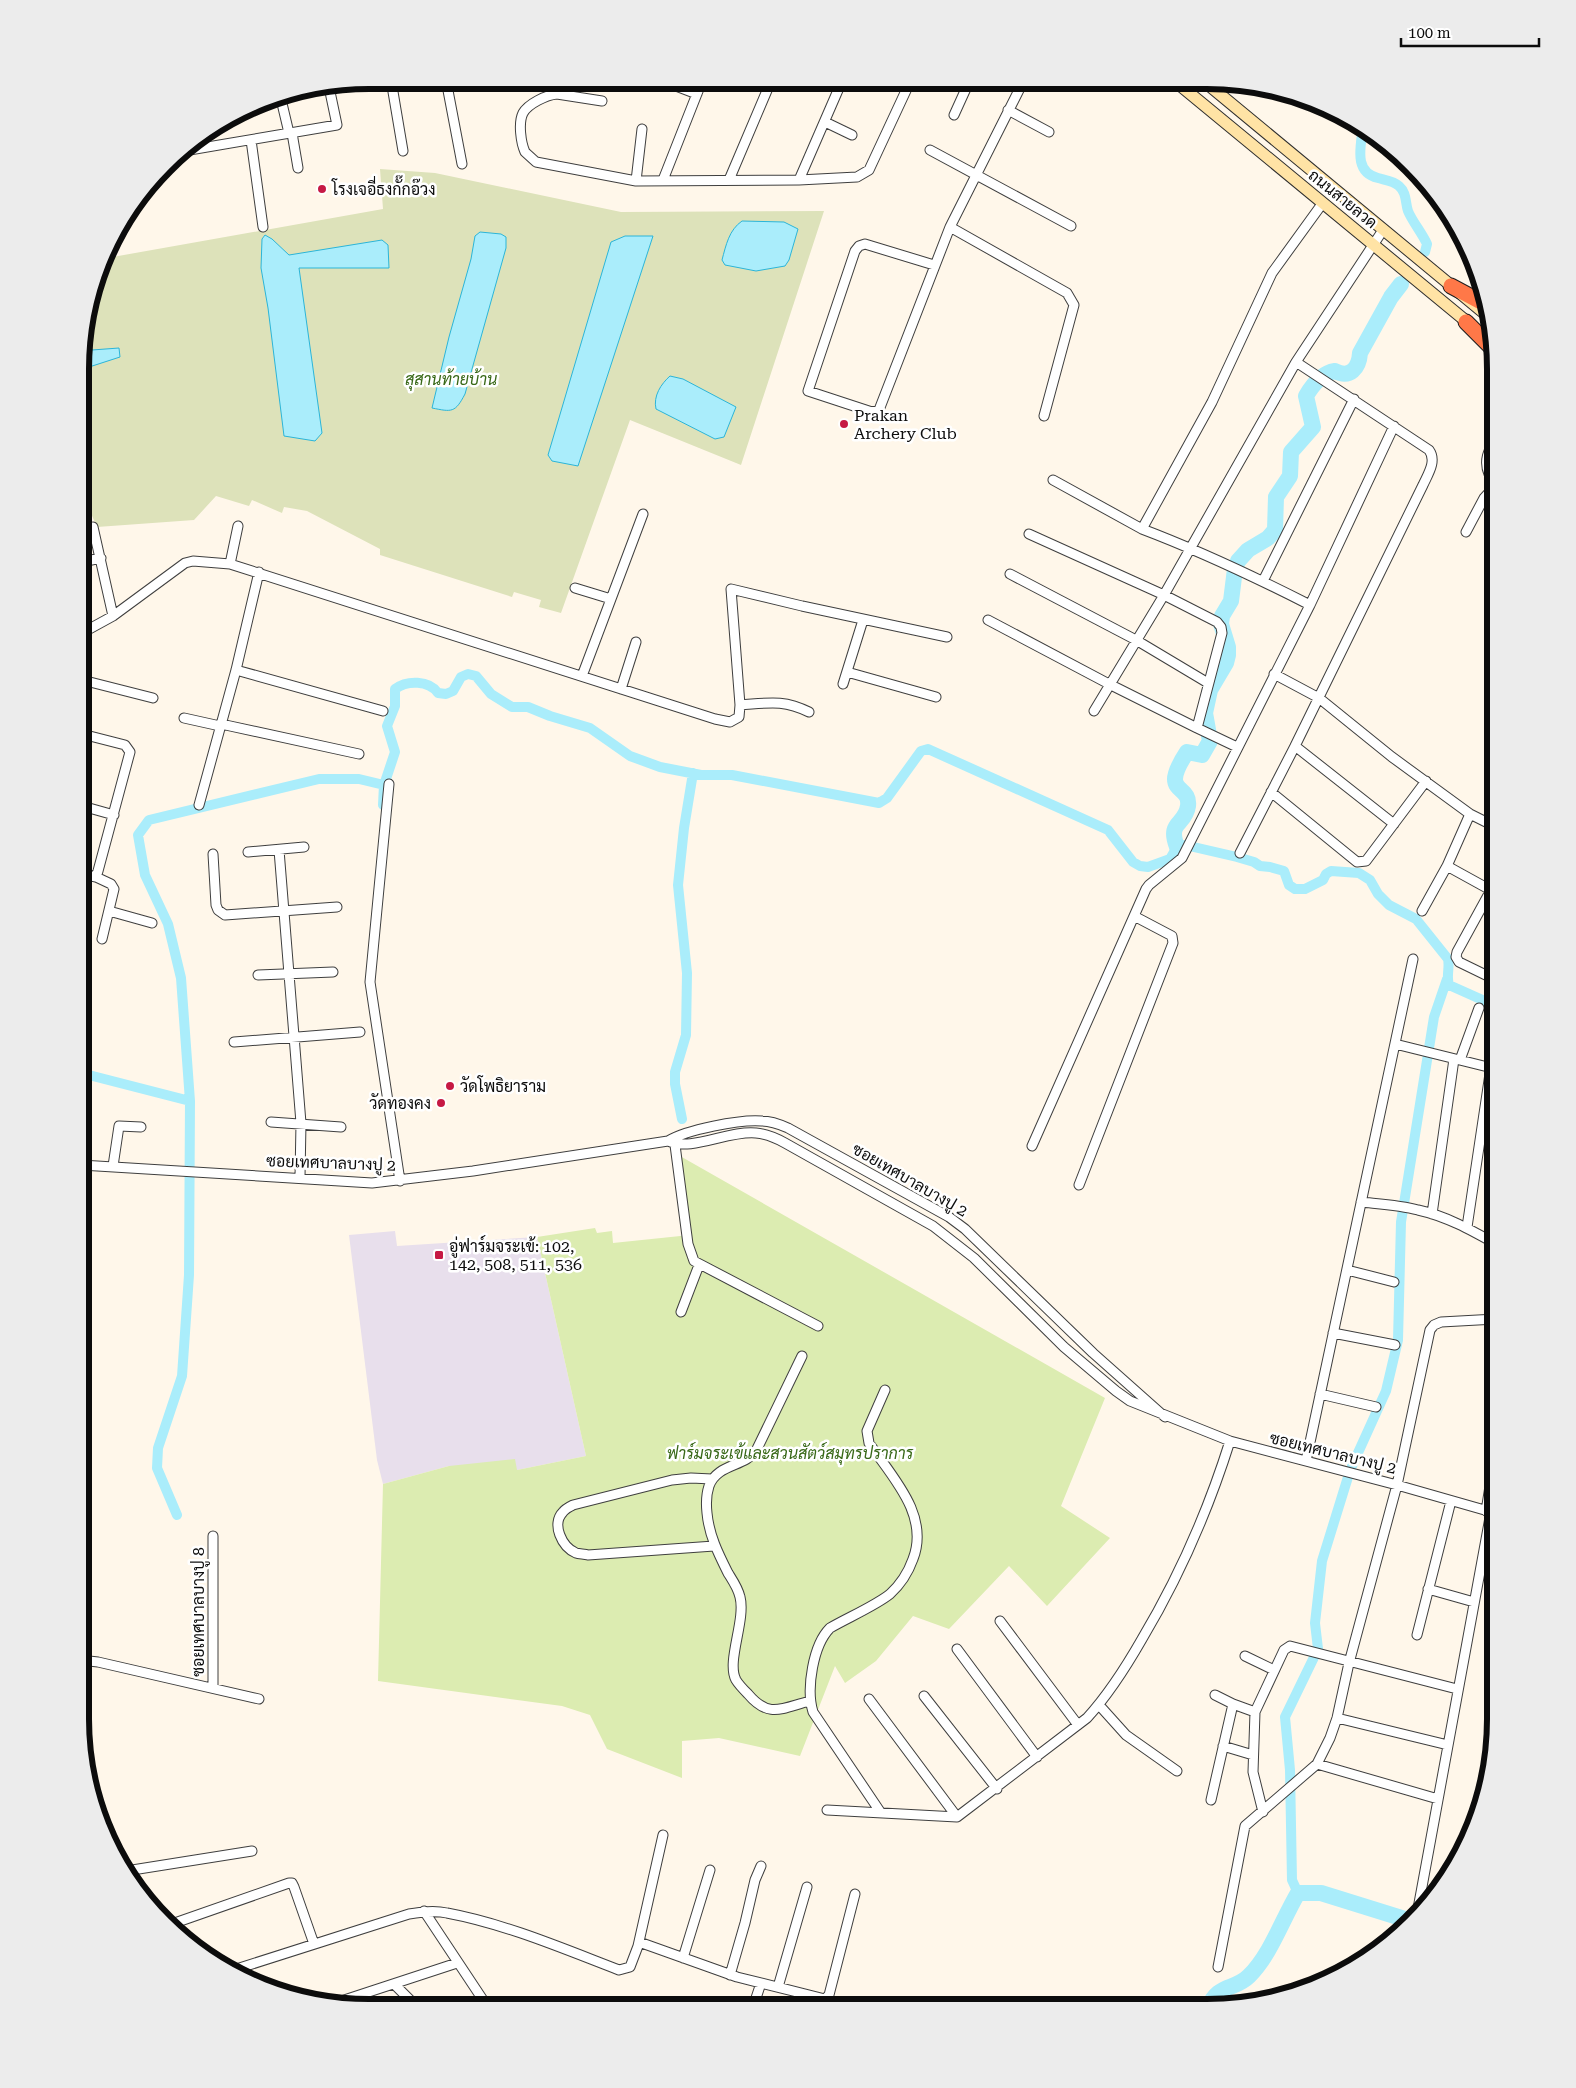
<svg xmlns="http://www.w3.org/2000/svg" width="1576" height="2088" font-family="'Roboto Serif',Sarabun,serif">
  <rect width="100%" height="100%" fill="#fff7ea"/>
  <path fill="#e8dfec" d="M395,1231L397,1246L537,1237L586,1456L517,1470L449,1466L383,1484L377,1460L349,1235Z"/>
  <path fill="#dcecb1" d="M680,1156L1105,1398L1061,1506L1110,1538L1047,1606L1009,1566L949,1629L913,1616L876,1661L845,1683L835,1666L800,1756L719,1738L682,1741V1778L607,1749L590,1715L562,1706L378,1681L383,1484L449,1466L515,1459L517,1470L586,1456L537,1237L595,1228L597,1233L612,1231L613,1243L690,1235Z"/>
  <path fill="#dde2ba" d="M380,169L435,173L621,212L824,211L741,465L630,420L561,613L539,607L541,600L514,592L512,597L380,555V549L307,511L284,507L282,513L252,500L249,506L216,496L194,520L97,527L82,493L83,331L107,258L383,209Z"/>
  <path fill="#aaedfb" stroke="#2bb5d8" d="M742,221L784,222L798,229L789,260L785,266L756,271L725,265L722,260C726,245 729,230 742,221Z
    M480,232L501,234L506,237V248L465,394C455,413 452,412 432,408L449,337L471,259L475,236Z
    M265,235L272,239L289,255L382,240L388,245L389,268H299L322,433L315,441L284,436L268,308L261,268L262,239Z
    M625,236H653L578,466L552,461L548,455L611,242Z
    M84,327L92,350L119,348L120,357L83,369L82,391Z
    M670,376L683,379L736,407L724,437L715,439L656,409C653,396 661,384 670,376Z"/>
  <g fill="none" stroke-linecap="round" stroke-linejoin="round">
    <path stroke="#aaedfb" stroke-width="10" d="M1363,126C1361,146 1353,172 1378,178C1385,180 1394,181 1399,186C1407,193 1405,202 1408,211C1412,221 1422,233 1427,244L1425,252
      M383,805L384,785L395,752L387,726L395,706V689C407,680 429,680 438,693L446,694L453,691L461,677L468,674L476,676L491,694L512,707H528L550,716L590,728L630,756L660,767L701,775H732L879,803L887,798L921,751L928,749L1108,830L1133,862L1140,866L1148,867L1170,859L1177,847L1185,845L1237,857L1254,862L1260,866L1270,867L1284,871L1289,885L1295,889H1305L1323,880L1326,874L1331,871L1359,873L1370,880L1378,894L1389,905L1416,919L1448,959C1450,968 1446,976 1449,985L1496,1006
      M81,1073L190,1101
      M682,1119L675,1084V1072L686,1035L687,973L678,885L684,828L693,773
      M1352,1466L1386,1391L1398,1340L1401,1222L1434,1017L1447,979
      M177,1515L157,1468L158,1448L182,1376L189,1275L190,1101L181,978L168,924L145,875L138,835L149,820L319,779H359L384,785
      M1298,1893L1292,1880L1290,1770L1285,1717L1318,1649L1315,1623L1322,1561L1348,1477"/>
    <path stroke="#aaedfb" stroke-width="16" d="M1177,847C1167,821 1185,826 1188,806C1191,783 1158,796 1187,752L1202,755L1210,741L1205,713L1210,690L1226,663L1228,655V647L1221,624L1222,616L1231,601L1235,569L1238,561L1248,550L1268,538L1275,530L1276,497L1290,476L1291,452L1313,427L1306,396C1313,384 1322,373 1335,371C1350,379 1359,368 1360,353L1391,297L1401,284
      M1208,2008C1218,1983 1234,1991 1249,1976C1271,1954 1282,1920 1298,1893H1321L1411,1921"/>
    <defs>
      <path id="street" d="M391,80L403,151
        M446,80L462,164
        M663,81L697,94
        M280,95L289,133
        M602,101L557,94C546,95 528,104 523,113C518,123 521,143 525,152L536,162L636,181L799,180L857,177L869,170L910,82
        M1008,110L1049,132
        M954,115L969,82
        M825,122L852,135
        M292,133L298,168
        M251,140L263,227
        M930,150L1071,226
        M178,152L337,125L329,87
        M663,180L702,81
        M729,180L771,81
        M799,180L842,81
        M636,181L642,129
        M950,227L1067,293L1074,305L1044,416
        M934,265L865,244L859,246L855,251L808,391L872,412L879,410L950,227L1023,82
        M1489,474C1483,460 1489,450 1496,437
        M1053,480L1142,529L1212,402L1272,273L1322,204
        M93,527L113,616
        M1466,532L1484,498L1496,485
        M1029,534L1164,595L1217,622L1221,627L1222,633L1197,728L1237,747
        M82,562L101,558
        M230,564L238,526
        M1010,574L1136,640L1208,683
        M1263,581L1354,399
        M575,588L611,599
        M1310,605L1394,426
        M988,620L1109,684L1197,728
        M82,633L113,616L185,563L193,561L230,564L715,719L730,722L739,717L740,705L731,589L802,606L947,637
        M236,670L383,711
        M847,672L936,697
        M1274,674L1319,698L1392,757L1470,814L1496,827
        M582,676L643,514
        M82,680L153,698
        M843,684L863,620
        M621,689L636,642
        M740,705C768,703 783,699 809,712
        M1094,711L1164,595L1296,362L1383,230
        M184,718L220,726
        M221,724L359,754
        M1295,746L1423,485C1428,474 1437,461 1429,450L1296,362
        M389,784L370,982L400,1181
        M1271,792L1357,862L1366,861L1426,781
        M199,805L236,670L259,572
        M82,806L114,815
        M1470,814L1447,866L1496,893
        M279,850L301,1123L300,1177
        M248,852L304,847
        M1240,853L1295,746L1394,824
        M213,854L216,905L218,910L225,915L337,907
        M82,874L96,877L98,871L130,752L125,745L82,734
        M96,877L111,884L114,889L102,939
        M1491,890L1457,952L1456,957L1459,962L1496,980
        M109,911L152,923
        M1422,911L1447,866
        M258,975L333,972
        M234,1042L360,1032
        M1395,1044L1496,1069
        M1460,1060L1479,1008
        M271,1122L341,1127
        M668,1141C691,1152 729,1130 756,1133C767,1134 776,1138 785,1143L933,1226L974,1258L1064,1347L1116,1391L1130,1401L1230,1441L1397,1485L1495,1513
        M675,1145L688,1244L694,1261L818,1326
        M1032,1146L1146,889L1149,885L1182,858L1310,605C1255,577 1200,551 1142,529
        M81,1165L372,1183L473,1171L668,1141C686,1130 740,1119 762,1121C771,1121 779,1124 788,1128L949,1217L965,1229L1093,1353L1165,1417
        M113,1166L119,1126L141,1127
        M1079,1185L1173,943L1172,936L1134,916
        M1361,1202C1380,1204 1400,1205 1418,1210C1446,1216 1471,1230 1496,1244
        M1432,1214L1454,1059
        M1467,1227L1491,1067
        M1347,1270L1394,1282
        M681,1312L699,1265
        M1333,1333L1395,1345
        M802,1356L756,1451C744,1467 717,1464 709,1486C706,1495 706,1504 707,1513C709,1535 718,1553 728,1573C733,1581 738,1588 740,1597C746,1620 726,1662 736,1680C739,1685 744,1690 748,1694C769,1719 782,1708 810,1701
        M1320,1394L1376,1407
        M1306,1461L1413,959
        M712,1479L691,1478L672,1480L573,1505C569,1507 565,1509 563,1512C551,1524 562,1547 576,1553C579,1554 585,1554 588,1555L714,1546
        M1486,1511L1495,1455
        M1428,1589L1474,1602
        M1000,1621L1078,1725
        M1417,1635L1451,1501
        M957,1649L1037,1757
        M1245,1656L1274,1670
        M80,1660L98,1662L259,1699
        M213,1688V1536
        M1215,1695L1233,1704
        M924,1696L997,1789
        M869,1699L957,1817
        M1099,1705L1126,1735L1177,1771
        M1255,1712L1284,1650L1290,1646L1457,1689
        M1337,1718L1448,1745
        M1223,1746L1253,1755
        M1317,1764L1438,1799
        M1211,1800L1233,1704L1255,1712L1253,1772L1263,1812
        M827,1810L957,1817L1087,1718C1109,1694 1126,1667 1142,1639C1179,1577 1208,1511 1230,1441
        M881,1813L813,1712C806,1689 813,1645 830,1628C847,1618 875,1606 890,1594C901,1584 908,1573 913,1559C930,1515 892,1477 869,1443L867,1431L885,1390
        M126,1871L252,1851
        M424,1911L487,2006
        M1417,1914L1491,1512
        M169,1925L289,1883H292L294,1887L314,1944
        M639,1942L737,1977L825,1999L829,1995L855,1894
        M683,1958L710,1870
        M1218,1967L1245,1826L1317,1764L1330,1738L1337,1718L1349,1663L1397,1485L1430,1330L1434,1325L1441,1322L1496,1319
        M230,1971L409,1914C421,1912 434,1910 447,1913C506,1924 564,1949 619,1970L630,1967L638,1946L663,1835
        M730,1975L745,1923L755,1880L761,1866
        M394,1984L416,2006
        M778,1987L807,1887
        M329,2005L457,1963
        M753,2007L761,1983
        M806,2007L809,1995"/>
      <path id="secondary" d="M1176,82L1472,326
        M1205,82L1489,317"/>
      <path id="highway" d="M1451,286L1479,301L1487,303
        M1466,322L1493,349"/>
    </defs>
    <use href="#street" stroke="#3f3f3f" stroke-width="11"/>
    <use href="#secondary" stroke="#2e2e2e" stroke-width="13"/>
    <use href="#highway" stroke="#1d1d1d" stroke-width="17"/>
    <use href="#street" stroke="#fff" stroke-width="9"/>
    <use href="#secondary" stroke="#ffe3a5" stroke-width="11"/>
    <use href="#highway" stroke="#ff7848" stroke-width="15"/>
  </g>
  <g fill="#c61944" stroke="#fff" stroke-width="2">
    <circle cx="322" cy="189" r="5"/>
    <circle cx="844" cy="424" r="5"/>
    <circle cx="450" cy="1086" r="5"/>
    <circle cx="441" cy="1103" r="5"/>
    <rect x="434" y="1250" width="10" height="10" rx="2.5"/>
  </g>
  <g text-anchor="middle" dominant-baseline="central" stroke-width="5" stroke-linejoin="round" paint-order="stroke">
    <g font-size="16" fill="#0c0c0c" stroke="#fff" text-anchor="start">
      <text x="332" y="189">โรงเจอี่ธงกั๊กอ๊วง</text>
      <text x="854" y="415">Prakan<tspan x="854" dy="18">Archery Club</tspan></text>
      <text x="460" y="1086">วัดโพธิยาราม</text>
      <text x="431" y="1103" text-anchor="end">วัดทองคง</text>
      <text x="449" y="1246">อู่ฟาร์มจระเข้: 102,<tspan x="449" dy="18">142, 508, 511, 536</tspan></text>
    </g>
    <g font-size="16" fill="#0c0c0c" stroke="#fff">
      <text transform="translate(1343 199) rotate(39)">ถนนสายลวด</text>
      <text transform="translate(331 1163) rotate(2)">ซอยเทศบาลบางปู 2</text>
      <text transform="translate(910 1180) rotate(30)">ซอยเทศบาลบางปู 2</text>
      <text transform="translate(1333 1453) rotate(14)">ซอยเทศบาลบางปู 2</text>
      <text transform="translate(198 1612) rotate(-90)">ซอยเทศบาลบางปู 8</text>
    </g>
    <g font-size="16" font-style="italic" fill="#386817" stroke="#fff">
      <text x="451" y="379">สุสานท้ายบ้าน</text>
      <text x="790" y="1453">ฟาร์มจระเข้และสวนสัตว์สมุทรปราการ</text>
    </g>
  </g>
  <path d="M0 0H1576V2088H0ZM369 89H1207A280 280 0 0 1 1487 369V1719A280 280 0 0 1 1207 1999H369A280 280 0 0 1 89 1719V369A280 280 0 0 1 369 89Z" fill="#ececec" fill-rule="evenodd"/>
  <path fill="none" stroke="#0c0c0c" stroke-width="6" d="M369 89H1207A280 280 0 0 1 1487 369V1719A280 280 0 0 1 1207 1999H369A280 280 0 0 1 89 1719V369A280 280 0 0 1 369 89Z"/>
  <path d="M1401 38v8h138v-8" fill="none" stroke="#0c0c0c" stroke-width="2.5"/>
  <text x="1408" y="38" font-size="15" fill="#0c0c0c" stroke="#ffffff" stroke-width="4" paint-order="stroke">100 m</text>
</svg>
